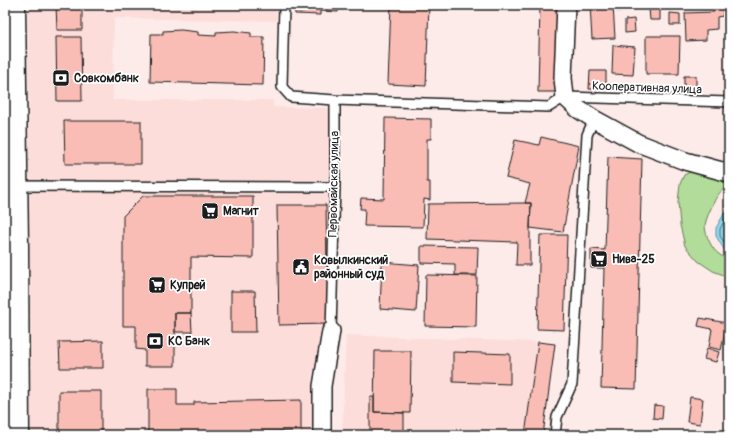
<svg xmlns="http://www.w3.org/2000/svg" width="734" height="440" font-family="Pangolin,sans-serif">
  <rect width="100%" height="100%" fill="#fdebe9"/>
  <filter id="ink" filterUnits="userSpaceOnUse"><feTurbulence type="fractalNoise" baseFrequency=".025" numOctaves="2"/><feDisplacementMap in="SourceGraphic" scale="8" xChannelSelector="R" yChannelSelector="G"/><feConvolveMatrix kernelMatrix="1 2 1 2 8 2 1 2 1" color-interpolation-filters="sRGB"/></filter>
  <g filter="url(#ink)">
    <path fill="#fcddda" d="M28,5H276V21L114,18L113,100H273V107L331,108V331L312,373V435H31Z
      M346,335L538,342L525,435H342Z"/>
    <path fill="#b1dc99" stroke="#667c5a" d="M729,168V186C721,189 716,197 713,204C710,210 706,219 705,225C705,235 712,250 720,255C723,257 726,258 729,259V277L713,271L698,261L685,246L680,225L678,202L680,184L684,175L692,171Z"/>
    <path fill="#8fd9f0" stroke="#618d9b" d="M729,195V253L725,251L716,236V228L725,212Z"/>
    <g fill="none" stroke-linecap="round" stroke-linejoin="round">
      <path stroke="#4a6871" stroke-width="1" d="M729,211L720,229V236L727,247L729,248"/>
    </g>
    <path fill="#f9bdb6" stroke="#1c1c1c" d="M56,5H82V30H57Z
      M295,5H339L338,12L320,11V15L295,14Z
      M391,5H429L426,86L388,84Z
      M540,5H560L558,92H538Z
      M590,5H613L615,38L592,39Z
      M617,5H628V10L617,11Z
      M714,5H723V16L717,17V29L706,30V40L686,41L685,13L714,12Z
      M649,8H660V20H650Z
      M670,13L680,14V25H670Z
      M634,19L635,32L625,33V20Z
      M181,30L198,32V35L216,36V32L234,31L251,33V37H264L263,85L150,82L151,34H163V31Z
      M646,36H680L679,74H646Z
      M56,37H81L82,101H57Z
      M613,45L635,47L633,75L612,74Z
      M590,71H606V89H589Z
      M684,76H696V94H684Z
      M385,118L431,119V139H427V182H430V200L424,199L423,227L364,226L365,209H360L361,198L384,199Z
      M64,121H141V164H65Z
      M541,137L579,146L563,232L530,228L531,203H525L530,184L506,178L515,140L539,145Z
      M608,157L642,159L636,389L601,388L604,268H591V249L605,250Z
      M143,196H253V258L191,257V313H175V366H145V350L136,349V326H123V216Z
      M525,203H531L530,228V265H516L517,242L427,239L428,204Z
      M277,205H326L328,324L279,325Z
      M540,235H567L564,330L537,329Z
      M421,246L478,247L477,275H455V264L421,263Z
      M382,262L419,265L416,312L380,309Z
      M426,275L477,276L476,327L425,326Z
      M231,291H255L256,332H231Z
      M175,313H191L192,332H175Z
      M700,318L727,323L721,350L709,347L712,329L698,326Z
      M103,341V368H60L59,342Z
      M538,342L555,344L543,435H525Z
      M707,348L719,352L716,362L704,359Z
      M375,351H411L410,413L374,412Z
      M453,352L510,354V384L453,382Z
      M148,389H177V405H194V402L301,400V431L148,433Z
      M59,391H101V435H59Z
      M370,397H374V412L404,413V435H370Z
      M690,397L703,399L700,424L687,422Z
      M654,405L663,406L662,419L653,418Z"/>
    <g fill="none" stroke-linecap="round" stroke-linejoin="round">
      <defs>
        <path id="lane" d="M284,5L282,87L291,97L335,100L549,107L565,97L729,102
          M5,186L335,187
          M331,331L335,185V100
          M555,435L557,417L572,384L587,135L594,119"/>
        <path id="street" d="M566,5L563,78L565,97L578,109L594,119L638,143L685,161L729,173
          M322,435V386L331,331"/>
        <path id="secondary" d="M14,5L17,247L18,435"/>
      </defs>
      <use href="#lane" stroke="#1c1c1c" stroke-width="12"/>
      <use href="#street" stroke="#1c1c1c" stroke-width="20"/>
      <use href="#secondary" stroke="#1c1c1c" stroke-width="25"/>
      <use href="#lane" stroke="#fff" stroke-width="9"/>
      <use href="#street" stroke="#fff" stroke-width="17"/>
      <use href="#secondary" stroke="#fff" stroke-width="22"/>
    </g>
  </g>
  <defs>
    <symbol id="bank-square" viewBox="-11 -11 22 22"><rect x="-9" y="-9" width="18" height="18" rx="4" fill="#1c1c1c" stroke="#fff"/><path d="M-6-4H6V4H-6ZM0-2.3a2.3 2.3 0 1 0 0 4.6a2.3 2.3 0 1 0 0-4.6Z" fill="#fff"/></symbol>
    <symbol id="supermarket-square" viewBox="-11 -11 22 22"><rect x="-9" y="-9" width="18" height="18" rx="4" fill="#1c1c1c" stroke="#fff"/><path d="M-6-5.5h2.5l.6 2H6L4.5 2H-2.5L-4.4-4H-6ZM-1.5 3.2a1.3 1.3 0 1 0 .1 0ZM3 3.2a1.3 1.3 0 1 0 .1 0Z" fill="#fff"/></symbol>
    <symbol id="civic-square" viewBox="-11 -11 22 22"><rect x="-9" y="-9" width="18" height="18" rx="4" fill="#1c1c1c" stroke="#fff"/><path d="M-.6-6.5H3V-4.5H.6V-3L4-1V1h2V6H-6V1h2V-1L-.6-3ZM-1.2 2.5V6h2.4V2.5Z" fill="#fff"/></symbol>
  </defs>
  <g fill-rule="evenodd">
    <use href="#bank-square" x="51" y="68" width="20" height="20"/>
    <use href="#supermarket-square" x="200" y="201" width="20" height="20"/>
    <use href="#supermarket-square" x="589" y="249" width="20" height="20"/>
    <use href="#civic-square" x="291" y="257" width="20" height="20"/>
    <use href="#supermarket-square" x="147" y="275" width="20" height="20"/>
    <use href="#bank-square" x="145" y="331" width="20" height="20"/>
  </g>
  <g text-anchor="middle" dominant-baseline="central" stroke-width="3.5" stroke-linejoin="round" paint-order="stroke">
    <g font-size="12" font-weight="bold" fill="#1c1c1c" stroke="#fff" text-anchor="start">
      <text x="74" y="78">Совкомбанк</text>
      <text x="223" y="211">Магнит</text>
      <text x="612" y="259">Нива-25</text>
      <text x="314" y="260">Ковылкинский<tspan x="314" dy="14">районный суд</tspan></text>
      <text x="170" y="285">Купрей</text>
      <text x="168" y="341">КС Банк</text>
    </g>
    <g font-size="12" fill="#1c1c1c" stroke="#fff">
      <text transform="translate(647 88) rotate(2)">Кооперативная улица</text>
      <text transform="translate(334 184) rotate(-89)">Первомайская улица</text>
    </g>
  </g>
  <rect width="734" height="440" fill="none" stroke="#fff" stroke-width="20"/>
  <rect x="10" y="10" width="714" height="420" fill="none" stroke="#1c1c1c" stroke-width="1.5" filter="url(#ink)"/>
</svg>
